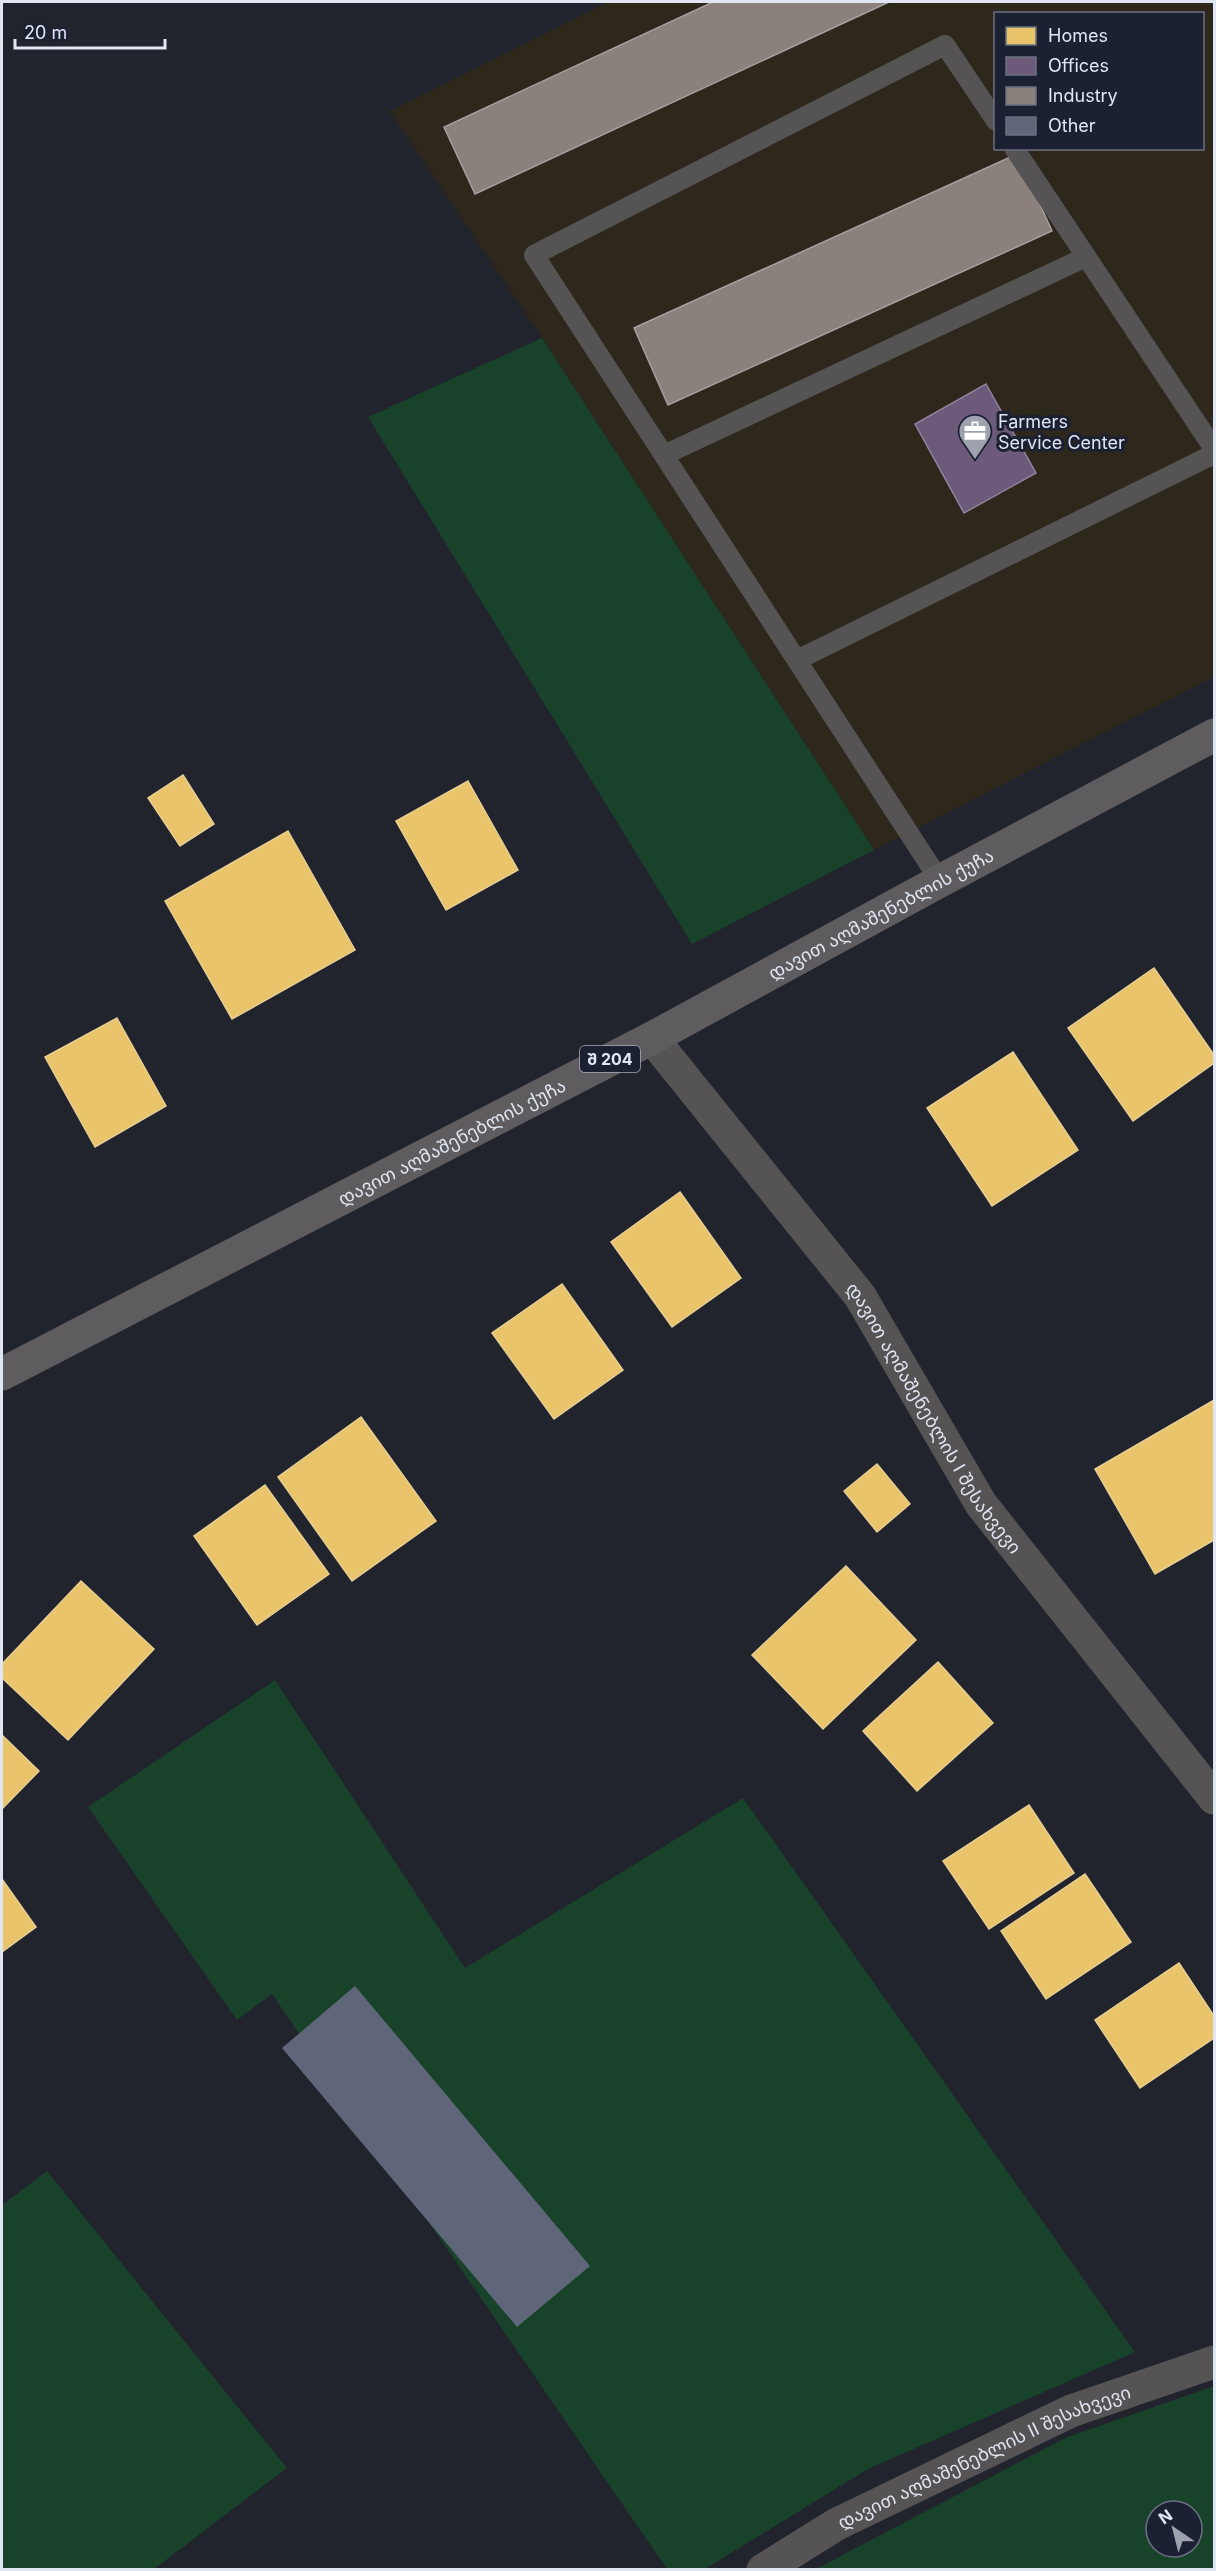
<svg xmlns="http://www.w3.org/2000/svg" width="1216" height="2571" font-family="Inter,'Noto Sans Georgian',sans-serif">
  <rect width="100%" height="100%" fill="#21242d"/>
  <path fill="#2e271b" fill-rule="evenodd" d="M608,2H1214V677L874,850L542,338L390,111ZM996,14H1202V148H996Z"/>
  <path fill="#19422a" fill-rule="evenodd" d="M542,338L874,850L692,944L368,417Z
    M275,1680L465,1968L743,1798L1135,2352L868,2469L705,2569H667L272,1994L237,2020L88,1807Z
    M47,2171L287,2468L154,2569H2V2205Z
    M1214,2386V2569H816L1065,2438ZM1156,2511H1192V2547H1156Z"/>
  <path fill="#e9c46a" stroke="#e7ce93" stroke-width="1.5" d="M183,775L214,824L180,846L148,798Z
    M468,781L518,870L446,910L396,821Z
    M288,831L355,950L232,1019L165,901Z
    M1154,968L1214,1055V1063L1133,1121L1068,1028Z
    M117,1018L166,1106L95,1147L45,1057Z
    M1013,1052L1078,1150L992,1206L927,1108Z
    M680,1192L741,1278L672,1327L611,1242Z
    M562,1284L623,1370L554,1419L492,1333Z
    M1214,1400V1540L1155,1574L1095,1469Z
    M361,1417L436,1521L352,1581L278,1477Z
    M877,1464L910,1504L877,1532L844,1491Z
    M265,1485L329,1574L257,1625L194,1536Z
    M846,1566L916,1640L823,1729L752,1655Z
    M81,1581L154,1649L68,1740L2,1678V1664Z
    M938,1662L993,1723L917,1791L863,1731Z
    M2,1735L39,1771L2,1809Z
    M1029,1805L1074,1873L989,1929L943,1861Z
    M1085,1874L1131,1942L1046,1999L1001,1931Z
    M2,1879L36,1927L2,1952Z
    M1179,1963L1214,2016V2038L1140,2088L1095,2020Z"/>
  <path fill="#6d597a" stroke="#90839e" stroke-width="1.5" d="M986,384L1036,473L964,513L915,424Z"/>
  <path fill="#8a817c" stroke="#a49fa0" stroke-width="1.5" d="M713,2H889L475,194L444,127Z
    M1017,154L1052,231L668,405L634,328Z"/>
  <path fill="#5f6679" d="M355,1986L590,2266L517,2327L282,2048Z"/>
  <g fill="none" stroke-linecap="round" stroke-linejoin="round">
    <path stroke="#565354" stroke-width="20" d="M1014,148L1214,449
      M664,455L1086,257
      M797,660L1214,454
      M940,881L534,255L945,45L996,121"/>
    <g stroke="#565354" stroke-width="33">
      <path id="s1" d="M652,1038L860,1296L981,1504L1214,1798"/>
      <path id="s2" d="M763,2570L837,2524L1071,2411L1214,2362"/>
    </g>
    <path stroke="#5f5c5f" stroke-width="33" id="s3" d="M2,1374L652,1038L940,881L1214,735"/>
  </g>
  <defs>
    <symbol id="office-pin" viewBox="-11 -11 22 30"><path d="M0 17L-7.5 6A9.5 9.5 0 1 1 7.5 6Z" fill="#9ea2ae" stroke="#1b2133"/><path d="M-6-3h4V-5.5h4V-3h4V5H-6ZM-1-4.5V-3h2v-1.5ZM-6 0V1H6V0Z" fill="#fff"/></symbol>
  </defs>
  <g fill-rule="evenodd">
    <use href="#office-pin" x="956" y="412" width="38" height="52"/>
  </g>
  <g text-anchor="middle" dominant-baseline="central" stroke-width="6" stroke-linejoin="round" paint-order="stroke">
    <rect fill="#1b2133" stroke="#a6abb9" stroke-width="1.5" x="580" y="1046" width="60" height="26" rx="4.5"/>
    <g font-size="16" font-weight="bold" fill="#e1e6f3">
      <text x="610" y="1059">შ 204</text>
    </g>
    <g font-size="18" fill="#e1e6f3" stroke="#1b2133" text-anchor="start">
      <text x="998" y="421">Farmers<tspan x="998" dy="21">Service Center</tspan></text>
    </g>
    <g font-size="18" fill="#e1e6f3" stroke="#1b2133">
      <text stroke="none"><textPath href="#s3" startOffset="992">დავით აღმაშენებლის ქუჩა</textPath></text>
      <text stroke="none"><textPath href="#s3" startOffset="506">დავით აღმაშენებლის ქუჩა</textPath></text>
      <text stroke="none"><textPath href="#s1" startOffset="474">დავით აღმაშენებლის I შესახვევი</textPath></text>
      <text stroke="none"><textPath href="#s2" startOffset="249">დავით აღმაშენებლის II შესახვევი</textPath></text>
    </g>
  </g>
  <rect width="1216" height="2571" fill="none" stroke="#e1e6f3" stroke-width="6"/>
  <rect x="994" y="12" width="210" height="138" fill="#1b2133" stroke="#6a7080" stroke-width="1.5"/>
  <rect x="1006" y="27" width="30" height="18" fill="#e9c46a" stroke="#6a7080" stroke-width="1.5"/>
  <text x="1048" y="42" font-size="18" fill="#e1e6f3">Homes</text>
  <rect x="1006" y="57" width="30" height="18" fill="#6d597a" stroke="#6a7080" stroke-width="1.5"/>
  <text x="1048" y="72" font-size="18" fill="#e1e6f3">Offices</text>
  <rect x="1006" y="87" width="30" height="18" fill="#8a817c" stroke="#6a7080" stroke-width="1.5"/>
  <text x="1048" y="102" font-size="18" fill="#e1e6f3">Industry</text>
  <rect x="1006" y="117" width="30" height="18" fill="#5f6679" stroke="#6a7080" stroke-width="1.5"/>
  <text x="1048" y="132" font-size="18" fill="#e1e6f3">Other</text>
  <g transform="translate(1174 2529) rotate(325)"><circle r="28" fill="#1b2133" stroke="#6a7080" stroke-width="1.5"/>
  <path d="M0-4.5L10 22L0 15L-10 22Z" fill="#9ea2ae"/>
  <text y="-9" font-size="16" font-weight="bold" text-anchor="middle" fill="#e1e6f3">N</text>
  </g>
  <path d="M15 39v9h150v-9" fill="none" stroke="#e1e6f3" stroke-width="3"/>
  <text x="24" y="39" font-size="18" fill="#e1e6f3" stroke="#1b2133" stroke-width="4.5" paint-order="stroke">20 m</text>
</svg>
